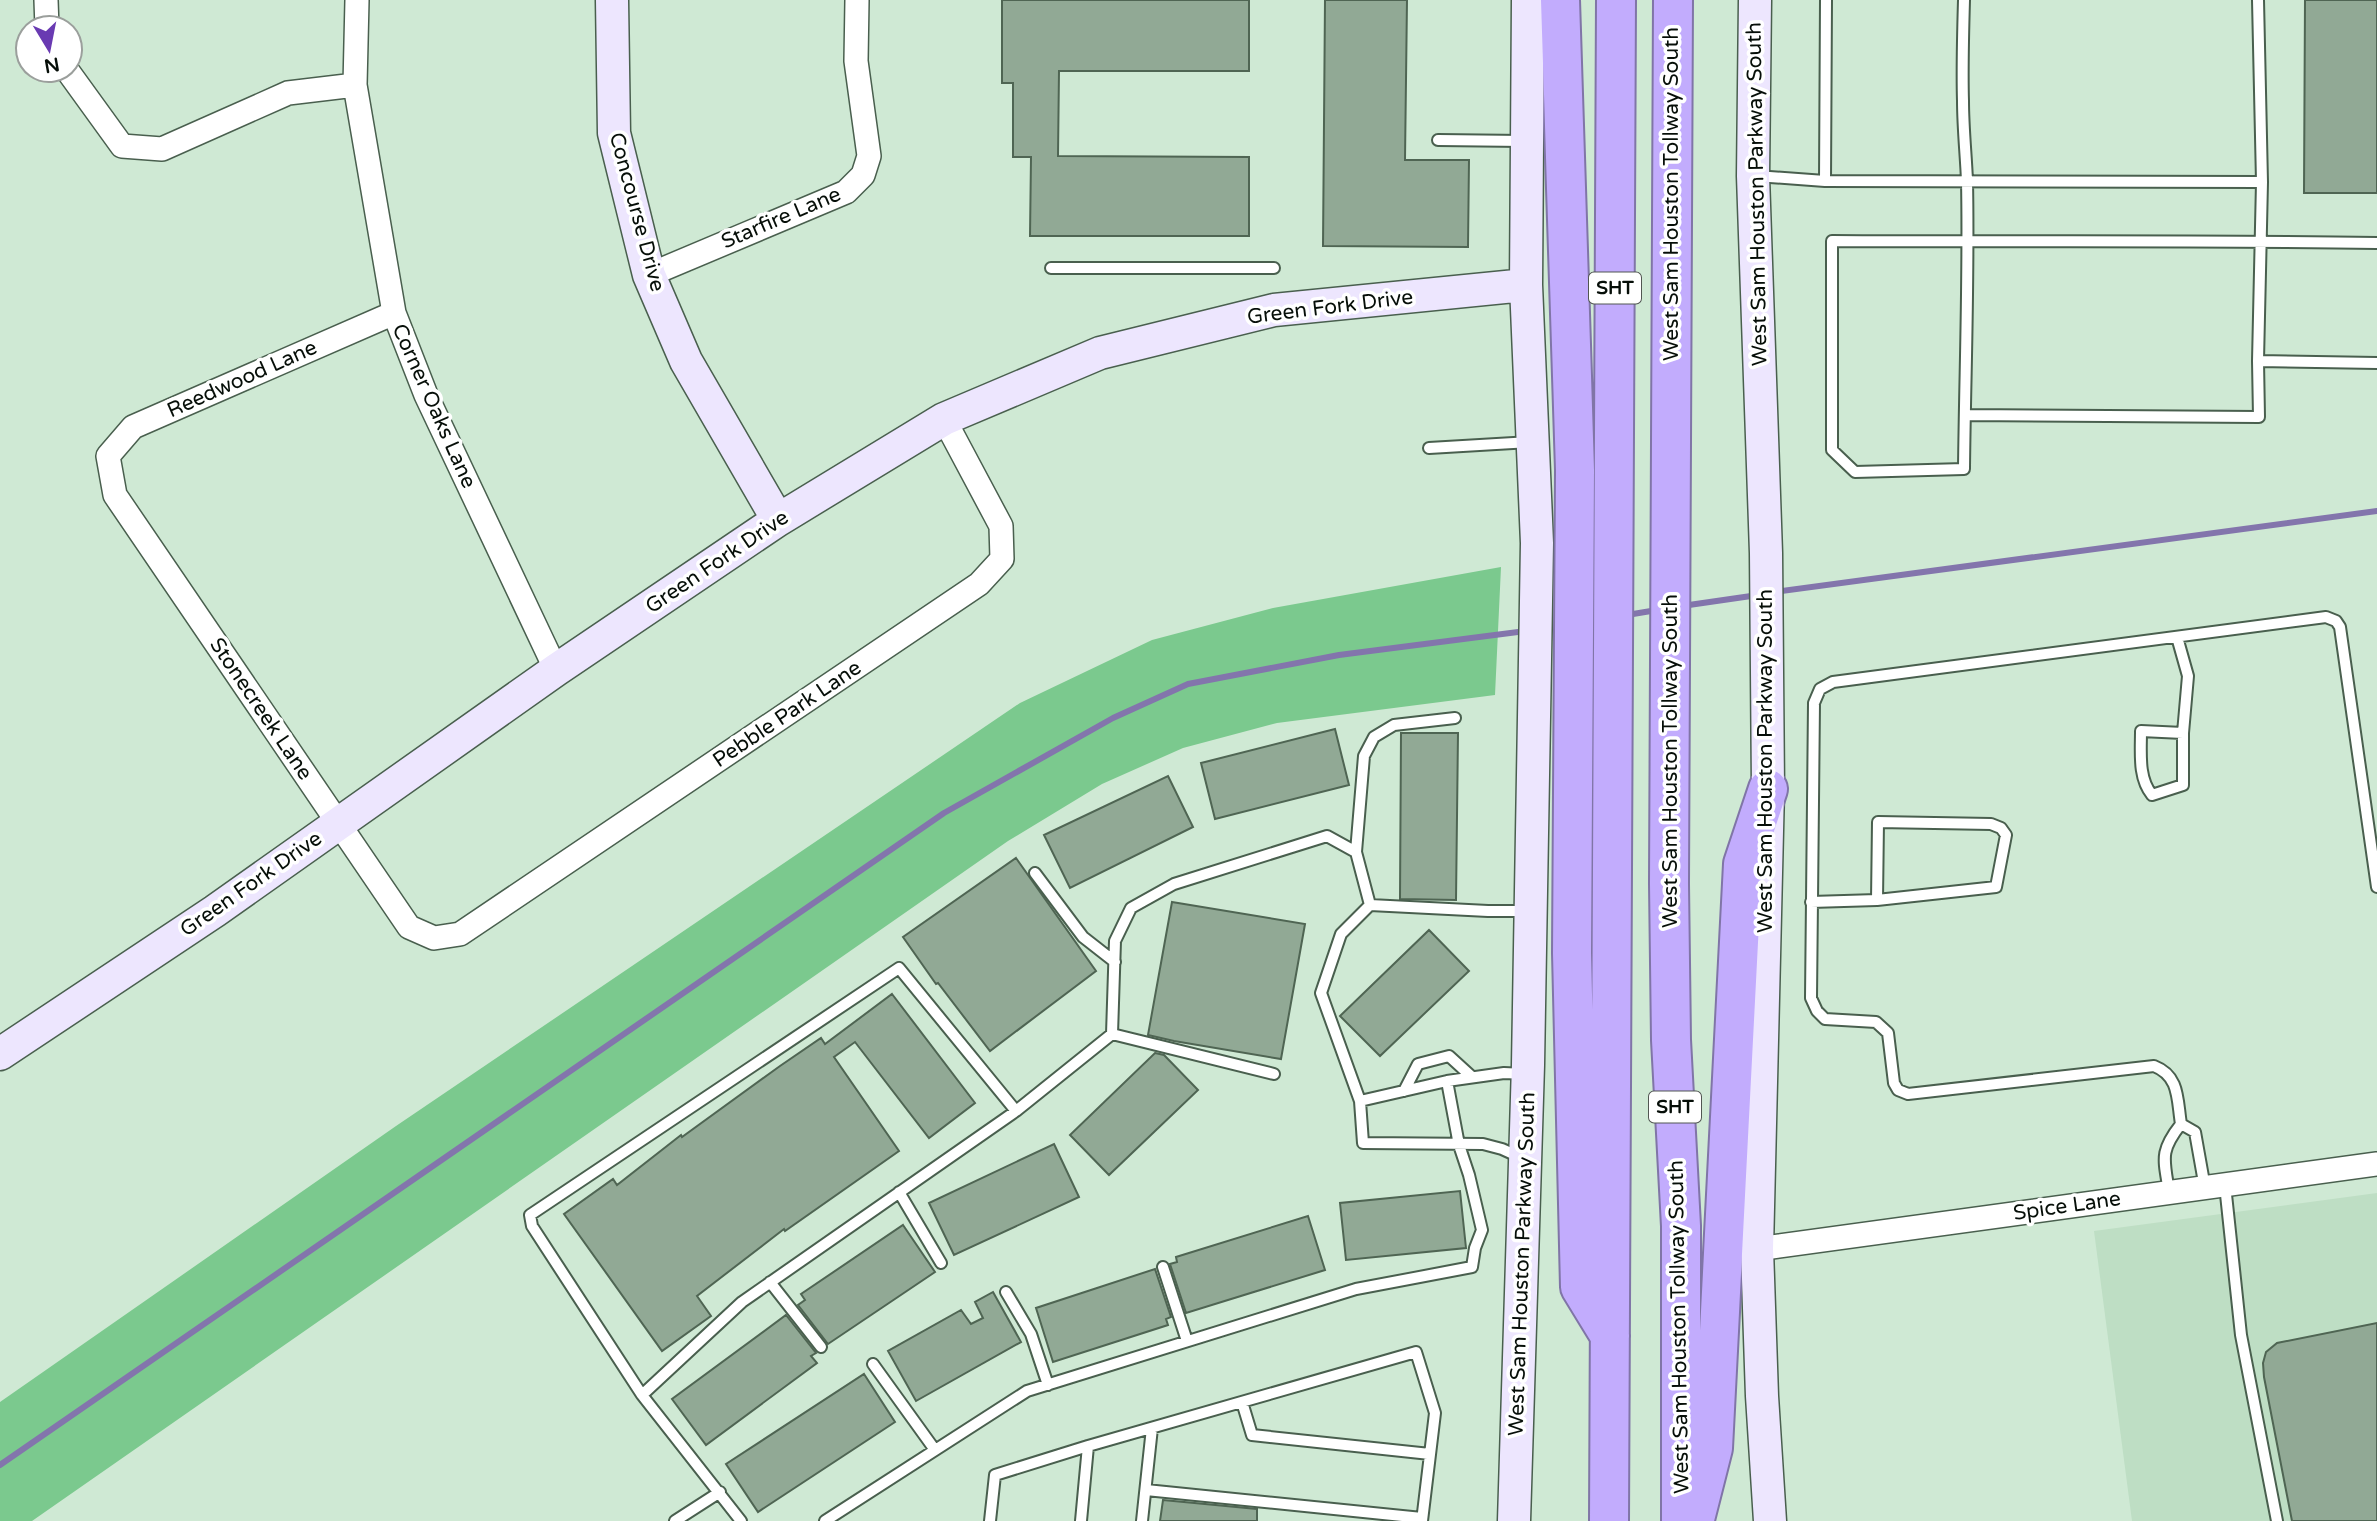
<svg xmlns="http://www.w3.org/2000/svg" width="2377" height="1521" font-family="'Varela Round',sans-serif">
  <rect width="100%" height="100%" fill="#cfe9d4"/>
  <path fill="#bedec4" d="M2377,1193V1521H2132L2094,1231Z"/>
  <path fill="#7bc98e" d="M1501,567L1495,695L1277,723L1183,748L1102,784L1008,841L32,1521H0V1402L396,1126L1020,703L1152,640L1273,608Z"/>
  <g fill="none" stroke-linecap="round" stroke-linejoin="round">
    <path stroke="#8375ac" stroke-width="6" d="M1775,592L2377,511
      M1682,606L1758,595
      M1627,615L1657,610
      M0,1465L944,813L1113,718L1188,684L1339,655L1526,631"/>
  </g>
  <path fill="#91a995" stroke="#4f6553" stroke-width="2" d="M1002,0H1249V71H1059L1058,156L1249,157V236H1030L1031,157H1013V83H1002Z
    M1325,0H1407L1405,160H1469L1468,247L1323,246Z
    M2305,0H2377V193H2304Z
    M1335,729L1349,785L1215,819L1201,763Z
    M1401,733H1458L1456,900L1400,899Z
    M1168,776L1193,827L1070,888L1044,835Z
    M1016,858L1096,971L990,1051L938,983L936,984L903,937Z
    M1172,902L1305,924L1281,1059L1174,1041L1148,1035Z
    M1429,930L1469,971L1380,1056L1340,1016Z
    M892,994L975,1103L929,1138L855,1042L834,1057L899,1151L785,1231L784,1229L697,1296L711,1316L662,1351L564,1214L613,1179L617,1185L681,1135L682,1137L780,1066L821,1038L825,1044Z
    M1155,1053L1164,1055L1198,1090L1109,1175L1070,1135Z
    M1054,1144L1079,1197L954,1255L929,1203Z
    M1460,1191L1466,1248L1346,1260L1340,1203Z
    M1308,1216L1325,1270L1186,1313L1170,1264L1177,1262L1176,1257Z
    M903,1225L935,1272L828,1344L798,1305L805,1300L801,1294Z
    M1155,1269L1171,1317L1166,1319L1168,1325L1053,1362L1036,1308Z
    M993,1292L1021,1342L916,1401L888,1351L961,1310L971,1324L983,1318L975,1302Z
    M786,1315L816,1353L811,1356L817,1363L706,1445L672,1399Z
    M2377,1323V1521H2292L2264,1377L2263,1363L2266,1352L2277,1343Z
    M864,1374L895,1422L758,1512L726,1464Z
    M1163,1500L1257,1509V1521H1160Z"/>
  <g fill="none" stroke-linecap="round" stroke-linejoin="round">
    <defs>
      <path id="lane" d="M1964,0C1963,34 1962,68 1963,101C1963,128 1966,155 1967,181C1969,277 1965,373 1964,469L1855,472L1832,450V241C2014,242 2195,240 2377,243
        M1438,140L1524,141
        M1756,176L1825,181L2262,182
        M1825,181L1826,0
        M1051,268H1274
        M2258,361L2377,363
        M1965,415L2259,417L2258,361L2262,182L2258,0
        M1429,448L1530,442
        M2177,637L2188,676L2183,733
        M2141,731L2183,733V785L2152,795C2138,778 2141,753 2141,731Z
        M1878,822L1991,824L2001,828L2006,835L1996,887L1877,900Z
        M1356,852L1364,756L1374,737L1394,725L1455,718
        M1035,873L1083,937L1115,962
        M1811,902L1877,900
        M1370,905L1488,911H1527
        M1112,1034L1274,1074
        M1447,1081L1504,1073L1525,1074
        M1404,1091L1418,1064L1449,1056L1472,1077
        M1360,1101L1363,1143L1483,1144L1502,1149L1522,1158
        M2181,1124L2195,1132L2205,1188
        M2225,1185L2241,1335L2277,1521
        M899,1192L941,1263
        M2169,1192C2164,1159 2159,1152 2181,1124C2177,1100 2180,1076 2154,1066L1908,1094L1898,1090L1894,1083L1888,1033L1876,1022L1825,1019L1817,1011L1811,998L1814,703L1820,689L1833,682L2326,617L2336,621L2340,627L2377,887
        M1163,1267L1187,1341
        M770,1282L821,1347
        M1006,1292L1031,1334L1048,1385
        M873,1364L935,1450
        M642,1395L532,1226L530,1215L899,968L1016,1111
        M1242,1402L1252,1435L1430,1454
        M1146,1490L1422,1518
        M675,1521L720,1492
        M741,1521L642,1395L742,1302L1016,1111L1112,1034L1115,941L1131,908L1174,884L1327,836L1356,852L1370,905L1341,934L1321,993L1360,1101L1447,1081L1459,1145L1469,1175L1482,1230L1475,1248L1472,1267L1356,1289L1027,1391L825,1521
        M990,1521L995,1475L1088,1446
        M1081,1521L1088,1446L1416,1352L1435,1413L1422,1521
        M1142,1521L1152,1428"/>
      <path id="street" d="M46,0L47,28
        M357,0L355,85L394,313L426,395L556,670
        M67,70L122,146L162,149L288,93L355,85
        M649,275L846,192L863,175L869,156L856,61L857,0
        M394,313L133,427L108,456L115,495L409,927L434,938L460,934L979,584L1002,559L1001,526L944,419
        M1757,1249L2377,1164"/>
      <path id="secondary" d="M612,0L614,133L649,275L686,361L778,520
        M1755,0L1753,176L1766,553L1768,789L1757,1249L1762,1396L1770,1521
        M0,1054L215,911L556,670L778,520L944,419L1100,353L1274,310L1526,285
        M1514,1521L1528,1065L1537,543L1526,285L1528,0"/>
      <path id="highway" d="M1560,0L1575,470L1572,953L1580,1287L1610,1336
        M1673,0L1669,884L1671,1040L1681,1226V1521
        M1695,1519L1713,1448L1743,864L1768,789
        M1609,1521L1616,0"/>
    </defs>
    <use href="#lane" stroke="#495f4e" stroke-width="14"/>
    <use href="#street" stroke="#495f4e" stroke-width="26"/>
    <use href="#secondary" stroke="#495f4e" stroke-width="35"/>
    <use href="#highway" stroke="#8075a7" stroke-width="42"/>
    <use href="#lane" stroke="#fff" stroke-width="10"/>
    <use href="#street" stroke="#fff" stroke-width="23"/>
    <use href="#secondary" stroke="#ede6fe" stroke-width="32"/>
    <use href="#highway" stroke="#c2acfd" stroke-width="38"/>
  </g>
  <g text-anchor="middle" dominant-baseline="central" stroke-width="7" stroke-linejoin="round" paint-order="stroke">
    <g fill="#fff" stroke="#515652" stroke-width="2">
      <rect x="1589" y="272.5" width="52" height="31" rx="5"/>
      <rect x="1649" y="1091.5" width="52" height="31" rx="5"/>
    </g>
    <g font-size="19" font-weight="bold" fill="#060e08">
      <text x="1615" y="288">SHT</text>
      <text x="1675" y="1107">SHT</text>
    </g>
    <g font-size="21" fill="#060e08" stroke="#fff">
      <text transform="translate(1671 194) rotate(-90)">West Sam Houston Tollway South</text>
      <text transform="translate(1757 194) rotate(-91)">West Sam Houston Parkway South</text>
      <text transform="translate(637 212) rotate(75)">Concourse Drive</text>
      <text transform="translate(781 218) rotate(-23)">Starfire Lane</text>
      <text transform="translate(1330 307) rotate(-7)">Green Fork Drive</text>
      <text transform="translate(242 379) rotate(-24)">Reedwood Lane</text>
      <text transform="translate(434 406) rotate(66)">Corner Oaks Lane</text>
      <text transform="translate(717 562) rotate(-34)">Green Fork Drive</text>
      <text transform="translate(261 709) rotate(56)">Stonecreek Lane</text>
      <text transform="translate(787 714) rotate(-34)">Pebble Park Lane</text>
      <text transform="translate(1670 761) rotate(-90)">West Sam Houston Tollway South</text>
      <text transform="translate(1765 761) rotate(-90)">West Sam Houston Parkway South</text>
      <text transform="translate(251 884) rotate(-35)">Green Fork Drive</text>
      <text transform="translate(2067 1206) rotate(-8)">Spice Lane</text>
      <text transform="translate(1522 1264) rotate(-88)">West Sam Houston Parkway South</text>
      <text transform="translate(1679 1327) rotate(-91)">West Sam Houston Tollway South</text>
    </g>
  </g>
  <g transform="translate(49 49) rotate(170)"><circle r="33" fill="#ffffff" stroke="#9b9f9c" stroke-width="2"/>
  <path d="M0-5L12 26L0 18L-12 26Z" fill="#693ab2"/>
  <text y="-10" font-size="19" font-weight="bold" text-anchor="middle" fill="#060e08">N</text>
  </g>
</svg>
